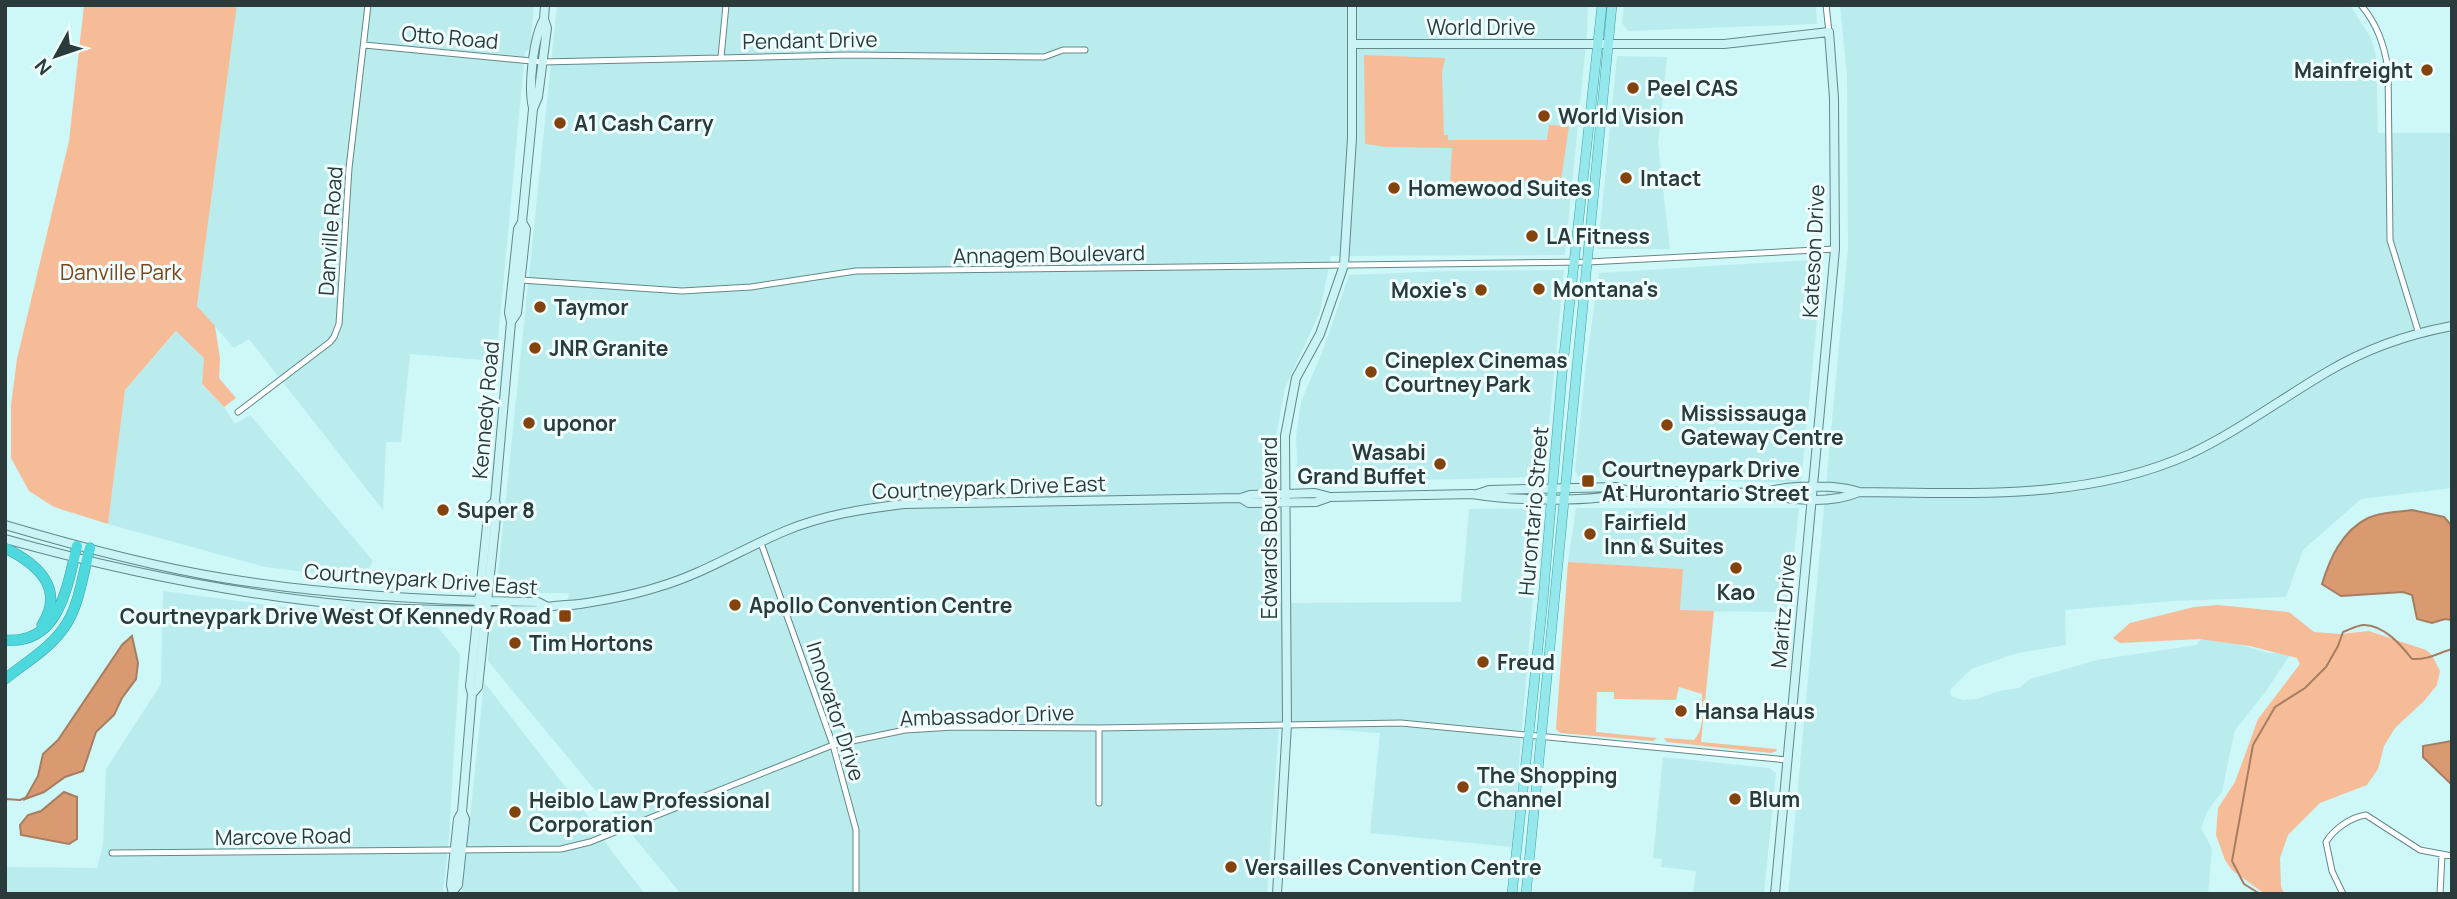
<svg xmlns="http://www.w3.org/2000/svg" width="2457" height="899" font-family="Manrope,sans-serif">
  <rect width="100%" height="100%" fill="#cef7f8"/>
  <path fill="#baecee" d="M237,5H534L530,48L525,52L496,361L410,354L401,442H386L383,510L249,339L234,348L197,306Z
    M557,5H1588L1587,33L1565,255L1331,256L1320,312L1285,388L1276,437L1277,603L1461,602L1469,509L1536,508L1540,513L1512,847L1370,833L1380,733L1279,726L1267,894H681L488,661L490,624L495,620H564L569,593H496Z
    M1624,5H1816L1817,24L1628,31L1622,23Z
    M1840,5H2350L2371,38L2376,56L2378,133H2452V488L2361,499L2303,550L2286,597L2173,601L2065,610L2066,645L2017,653L1971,669L1950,690L1951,696L1963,700L1977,699L1999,691L2019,688L2030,679L2097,660L2196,645L2205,635L2269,653L2292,652L2264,694L2235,730L2222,792L2208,810L2201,828L2212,849L2208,894H1788L1848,249L1847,76Z
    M1617,56L1667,57L1658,144L1670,249H1598Z
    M1810,260L1822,270L1801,483L1579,477L1575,471L1586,364L1599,273Z
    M1564,270L1545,466L1532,477L1305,483L1298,477L1296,437L1301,402L1323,350L1349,275L1448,271Z
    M177,331L204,358L202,385L224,407L235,424L250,415L373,561L363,579L265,567L108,524L125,390Z
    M1576,508H1799L1788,612L1680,611L1682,569L1568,562Z
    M163,591L375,619L433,622L460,654L449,836L443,894H5V867L97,868L103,845L106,769L161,684Z
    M484,682L595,825L610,849L645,894H462Z
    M1663,757L1769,768L1776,773L1764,894H1693L1696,871L1661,867L1662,859L1653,858Z"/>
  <path fill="#f6bc97" d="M84,5H237L197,306L215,326L220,359L219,378L236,398L224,407L202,384L204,358L176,331L125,390L108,524L54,507L29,491L11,458V405L17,359L69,141Z
    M1364,55L1445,58L1442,73L1444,135H1448V140H1547L1549,125L1569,126L1561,180L1450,183L1452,148L1387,147L1365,144Z
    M1568,562L1683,569L1680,610L1714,611L1701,742L1776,749L1777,751L1771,753L1667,742L1664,738L1694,740C1705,728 1702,709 1702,694L1679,687L1676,700L1614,699V692H1597L1596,732L1657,738L1653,741L1560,733L1556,729Z
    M2218,605L2289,612L2314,632L2340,634L2369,631L2426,650L2432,655L2440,671L2437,685L2424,701L2395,728L2384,746L2378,769L2367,785L2320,803L2288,835L2280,858L2281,886L2284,894H2265L2232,870L2225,860L2216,835L2218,808L2235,782L2258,719L2300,664L2297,658L2250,646L2200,639L2120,643L2113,638L2130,623L2194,607Z"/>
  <path fill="#d99a72" stroke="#a57e62" stroke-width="2" d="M2412,510L2444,517L2452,526V620L2445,619L2432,623L2417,619L2412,595L2403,592L2341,596L2322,584C2330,558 2342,531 2368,518C2379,512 2399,512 2412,510Z
    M132,636L138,663L136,679L122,698L114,715L96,732L83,771L65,777L44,792L25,799L38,776L43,754L58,740L122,645Z
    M2452,741V785L2423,757V746Z
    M64,792L77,797V839L69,844L21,835L20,825L28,815L41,811Z"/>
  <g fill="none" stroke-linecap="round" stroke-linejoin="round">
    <path stroke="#a57e62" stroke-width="2" d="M5,799L20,800L27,797
      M2260,894L2244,884L2232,861L2253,745L2275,707L2305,688L2326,667L2338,646L2343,632C2349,630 2359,624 2365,625C2385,626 2401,645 2412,659C2428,660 2438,653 2452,649"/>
    <defs>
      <path id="street" d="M1826,5L1829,32
        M2361,5C2377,24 2384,44 2388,69L2390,240L2419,334
        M364,45L542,62L847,55L1044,57L1063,50H1085
        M721,57L726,5
        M521,280L682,291L751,287L856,271L1588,262L1835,249
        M238,412L330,342L334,337L339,324L349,168L368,5
        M761,543L833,745L856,830V894
        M1099,728V803
        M112,853L561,849L590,842L833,745L905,730L954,727L1099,728L1401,723L1787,760
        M2343,894L2332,871L2326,842C2334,829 2351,817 2366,815L2420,850L2452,856
        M2440,894L2442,855"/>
      <path id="secondary" d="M1353,44H1724L1829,32L1834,98L1835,249L1775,894
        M533,108C528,87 533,39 544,19
        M511,322L517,313L526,229L522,222
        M1763,493C1786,485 1837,484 1859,492C1970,493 2086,501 2190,454C2238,431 2281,399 2327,372C2364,350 2409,334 2452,326
        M1477,494L1489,490L1616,487L1629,491L1763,493C1791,501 1832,504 1859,492
        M1241,498L1249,503L1316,502L1330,497
        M5,525C76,546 150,566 223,578C327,595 433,601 538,602L546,606
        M5,539C120,571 238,595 357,606C417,611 478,611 538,610C551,604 566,606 580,604C606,600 633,595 658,587C703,574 742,549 785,531C823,515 863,509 904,504L1241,498L1250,495L1315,493L1330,497L1472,494C1507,500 1597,504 1629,491
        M472,694L478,687L497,508L495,501L511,322L509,313L518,229L522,222L533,109L538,97L547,28L544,19L545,5
        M453,891L458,885L465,819L462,812
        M453,894L451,885L458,819L462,812L472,694L470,686L489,507L495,501
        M1277,894L1287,724L1285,436L1296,378L1320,334L1344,265L1352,138V5"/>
      <path id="primary" d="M1512,894L1543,600L1562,374L1602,5
        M1526,894L1612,5"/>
      <path id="highway" d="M5,548C36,563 66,588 42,625
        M5,640C60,645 67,586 77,546
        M5,679C26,662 53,647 67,623C80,602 83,572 90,548"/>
    </defs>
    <use href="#street" stroke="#628889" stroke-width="7"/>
    <use href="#secondary" stroke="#628889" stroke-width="10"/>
    <use href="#primary" stroke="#40a1a5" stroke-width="10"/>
    <use href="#highway" stroke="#40a1a5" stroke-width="11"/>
    <use href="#street" stroke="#fff" stroke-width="5"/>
    <use href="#secondary" stroke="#c9f3f5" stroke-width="8"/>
    <use href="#primary" stroke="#94e8eb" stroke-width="9"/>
    <use href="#highway" stroke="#4cd8dd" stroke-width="10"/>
  </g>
  <g fill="#84430d" stroke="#efffff" stroke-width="2.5">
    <circle cx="2427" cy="70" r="7"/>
    <circle cx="1633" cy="88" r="7"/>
    <circle cx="1544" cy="116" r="7"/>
    <circle cx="560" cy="123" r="7"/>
    <circle cx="1626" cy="178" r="7"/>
    <circle cx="1394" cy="188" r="7"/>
    <circle cx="1532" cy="236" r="7"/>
    <circle cx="1539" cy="289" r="7"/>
    <circle cx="1481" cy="290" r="7"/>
    <circle cx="540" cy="307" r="7"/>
    <circle cx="535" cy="348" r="7"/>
    <circle cx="1371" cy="372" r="7"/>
    <circle cx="529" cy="423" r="7"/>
    <circle cx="1667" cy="425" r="7"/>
    <circle cx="1440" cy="464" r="7"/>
    <rect x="1581" y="474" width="14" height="14" rx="3.5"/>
    <circle cx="443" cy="510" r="7"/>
    <circle cx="1590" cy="534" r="7"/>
    <circle cx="1736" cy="568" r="7"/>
    <circle cx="735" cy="605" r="7"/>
    <rect x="558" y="609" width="14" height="14" rx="3.5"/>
    <circle cx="515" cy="643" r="7"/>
    <circle cx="1483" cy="662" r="7"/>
    <circle cx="1681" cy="711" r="7"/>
    <circle cx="1463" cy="787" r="7"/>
    <circle cx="1735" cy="799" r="7"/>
    <circle cx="515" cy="812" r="7"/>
    <circle cx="1231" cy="867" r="7"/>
  </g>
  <g text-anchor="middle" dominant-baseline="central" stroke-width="6" stroke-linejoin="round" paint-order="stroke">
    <g font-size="21" fill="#2b3b3c" stroke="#efffff">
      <text x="1481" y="27">World Drive</text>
      <text transform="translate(450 37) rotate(5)">Otto Road</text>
      <text transform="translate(810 40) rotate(-1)">Pendant Drive</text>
      <text transform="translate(330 231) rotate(-86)">Danville Road</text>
      <text transform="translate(1813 251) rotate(-87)">Kateson Drive</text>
      <text transform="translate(1049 254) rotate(-1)">Annagem Boulevard</text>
      <text transform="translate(485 410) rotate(-85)">Kennedy Road</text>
      <text transform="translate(989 487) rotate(-2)">Courtneypark Drive East</text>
      <text transform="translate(1533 511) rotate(-85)">Hurontario Street</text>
      <text transform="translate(1269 528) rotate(-90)">Edwards Boulevard</text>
      <text transform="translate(421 579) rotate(4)">Courtneypark Drive East</text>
      <text transform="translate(1783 611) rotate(-85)">Maritz Drive</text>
      <text transform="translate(836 711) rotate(72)">Innovator Drive</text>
      <text transform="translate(987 715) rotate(-2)">Ambassador Drive</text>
      <text transform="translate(283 836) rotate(-1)">Marcove Road</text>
    </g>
    <g font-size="21" font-weight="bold" fill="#2b3b3c" stroke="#efffff" text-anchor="start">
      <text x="2413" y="70" text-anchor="end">Mainfreight</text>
      <text x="1647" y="88">Peel CAS</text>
      <text x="1558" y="116">World Vision</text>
      <text x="574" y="123">A1 Cash Carry</text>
      <text x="1640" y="178">Intact</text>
      <text x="1408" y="188">Homewood Suites</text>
      <text x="1546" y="236">LA Fitness</text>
      <text x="1553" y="289">Montana's</text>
      <text x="1467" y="290" text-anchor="end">Moxie's</text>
      <text x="554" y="307">Taymor</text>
      <text x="549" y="348">JNR Granite</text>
      <text x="1385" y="360">Cineplex Cinemas<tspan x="1385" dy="24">Courtney Park</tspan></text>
      <text x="1681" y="413">Mississauga<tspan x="1681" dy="24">Gateway Centre</tspan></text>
      <text x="543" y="423">uponor</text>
      <text x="1426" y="452" text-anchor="end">Wasabi<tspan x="1426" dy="24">Grand Buffet</tspan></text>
      <text x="1602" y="469">Courtneypark Drive<tspan x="1602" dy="24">At Hurontario Street</tspan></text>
      <text x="457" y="510">Super 8</text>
      <text x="1604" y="522">Fairfield<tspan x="1604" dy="24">Inn &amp; Suites</tspan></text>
      <text x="1736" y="592" text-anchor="middle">Kao</text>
      <text x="749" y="605">Apollo Convention Centre</text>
      <text x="551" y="616" text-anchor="end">Courtneypark Drive West Of Kennedy Road</text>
      <text x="529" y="643">Tim Hortons</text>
      <text x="1497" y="662">Freud</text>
      <text x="1695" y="711">Hansa Haus</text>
      <text x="1477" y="775">The Shopping<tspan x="1477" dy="24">Channel</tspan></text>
      <text x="1749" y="799">Blum</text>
      <text x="529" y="800">Heiblo Law Professional<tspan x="529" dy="24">Corporation</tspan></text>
      <text x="1245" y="867">Versailles Convention Centre</text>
    </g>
    <g font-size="21" fill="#7f4418" stroke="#efffff">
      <text x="121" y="272">Danville Park</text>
    </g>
  </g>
  <rect width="2457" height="899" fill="none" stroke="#2b3b3c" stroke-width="14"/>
  <g transform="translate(56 56) rotate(230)" stroke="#efffff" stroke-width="5" paint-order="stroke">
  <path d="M0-5L12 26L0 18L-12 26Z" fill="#2b3b3c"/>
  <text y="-10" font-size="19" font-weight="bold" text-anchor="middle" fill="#2b3b3c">N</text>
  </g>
</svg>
